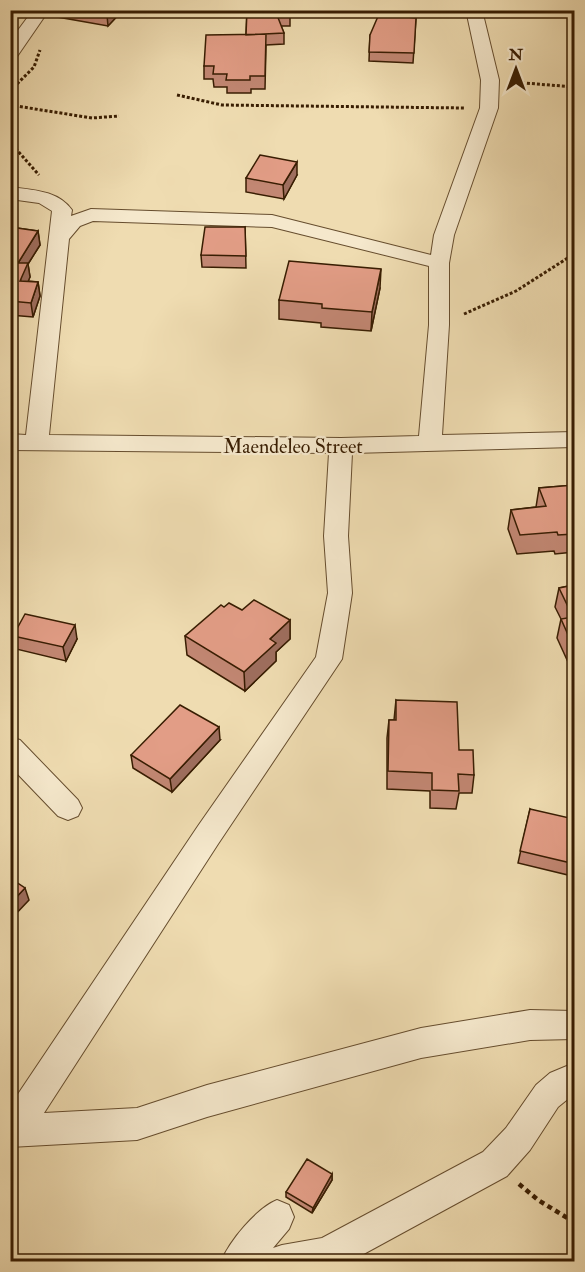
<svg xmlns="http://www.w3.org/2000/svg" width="585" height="1272" font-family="'IM FELL Double Pica',serif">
  <rect width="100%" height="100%" fill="#efdcb1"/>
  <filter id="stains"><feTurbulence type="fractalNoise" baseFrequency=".00333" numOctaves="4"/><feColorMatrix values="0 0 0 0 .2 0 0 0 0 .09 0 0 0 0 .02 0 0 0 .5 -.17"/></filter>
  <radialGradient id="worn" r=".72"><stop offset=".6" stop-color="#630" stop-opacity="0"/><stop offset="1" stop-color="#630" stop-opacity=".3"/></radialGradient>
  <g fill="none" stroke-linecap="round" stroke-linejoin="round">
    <defs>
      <path id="street" d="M33,10H49L16,58L10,59V41Z
        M466,10H482L499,80L498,108L454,235L449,263V325L442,435L574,432V447L352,453L348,536L352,593L342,659L218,844L44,1113L137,1108L207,1085L421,1028L530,1010L574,1011V1039L530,1040L421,1058L207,1117L137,1140L10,1147V1106L198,826L316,657L328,593L324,536L329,453L10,450V434L26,435L52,211L39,203L10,199V187C32,190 58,190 72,210L71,216L91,209L272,215L431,255L434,235L480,108L481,80ZM93,221L272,227L429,266V325L419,436L341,438L49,435L69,239L80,226Z
        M10,737L20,740L78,800L82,808L78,816L68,820L58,816L10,766Z
        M574,1063V1094L558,1107L530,1150L507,1176L349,1262H265L268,1254L261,1262H221C229,1241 257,1208 277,1200L289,1205L294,1217L289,1229L273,1248L282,1245L322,1238L483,1152L506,1128L536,1085L550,1073Z"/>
    </defs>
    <use href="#street" stroke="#664d2e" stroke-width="2"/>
    <path stroke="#381d02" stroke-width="3" stroke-dasharray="3 2" stroke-linecap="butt" d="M512,82L574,87
      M10,91L34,67L40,50
      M177,95L222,105L464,108
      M10,105L92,118L119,116
      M10,134L17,150L39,175
      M464,314L516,291L574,254"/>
    <path stroke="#381d02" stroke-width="4.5" stroke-dasharray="5 4" stroke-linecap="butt" d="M519,1184L538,1200L574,1222"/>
    <use href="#street" fill="#f5e8cc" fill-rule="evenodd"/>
  </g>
  <path fill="#c28773" stroke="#381d02" stroke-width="1.5" d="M51,10H123L108,26L52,16Z
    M247,10H290V26H281L284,33V44L266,45L265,89H251V93H227V87H214L213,79H204V66L246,35Z
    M416,18L413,63L369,61L370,35Z
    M297,175L284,199L246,192V178Z
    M10,227L38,231L40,245L28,264L30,277L28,281L38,282L40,296L33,317L10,315Z
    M245,227L246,268L202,267L201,255Z
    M380,288L371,331L321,327V323L279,319V300Z
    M574,485V552L555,554L554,551L517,554L508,529L511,510L536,507L539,488Z
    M574,585V673H573L557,638L561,619L555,607L559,588Z
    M224,607L290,620V639L276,652V661L245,691L187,655L185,636Z
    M13,636L77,639L66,661L16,649Z
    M396,700L459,750L474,775L472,793H459L456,809L430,808V791L387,789V738L389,720H394Z
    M220,740L172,792L133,768L131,755Z
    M530,809L571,863L568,875L518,863Z
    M332,1174V1180L312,1213L286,1197V1192Z"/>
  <path fill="#9e6e5e" stroke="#381d02" stroke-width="1.5" d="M111,10H123L108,26L107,15Z
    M297,162V175L284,199L283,185Z
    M38,231L40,245L28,264L30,277L23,294L18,263Z
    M381,269L380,288L371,331L372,312Z
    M38,282L40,296L33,317L31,303Z
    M290,620V639L276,652V661L245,691L244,672L270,639Z
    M75,625L77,639L66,661L63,647Z
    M219,727L220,740L172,792L170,779Z
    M25,888L29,900L10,920V904Z
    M332,1174V1180L312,1213L313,1208Z"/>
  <path fill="#e29d86" stroke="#381d02" stroke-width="1.5" d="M83,10H111L107,15Z
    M247,10H290V15H277L284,33L246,35Z
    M379,14L416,18L414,53L369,52L370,35Z
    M266,34L265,76H250V80H226L227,74H213L214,66H204L206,35Z
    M260,155L297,162L283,185L246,178Z
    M10,227L38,231L18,263H28L20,281L38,282L31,303L10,301Z
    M205,227H245L246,256L201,255Z
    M289,261L381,269L372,312L322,308V304L279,300Z
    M574,485V534L558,535L557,532L520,535L511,510L546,506L539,488Z
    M574,585V648L561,619L573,617L559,588Z
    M254,600L290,620L270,639L276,643L244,672L185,636L221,605L224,607L229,603L242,610Z
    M25,614L75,625L63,647L13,636Z
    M396,700L457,702L459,750H473L474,775L458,774L459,791L432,790V773L388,771L389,720H396Z
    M180,705L219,727L170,779L131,755Z
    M530,809L574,819V846L571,863L520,851Z
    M10,878L25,888L10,904Z
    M307,1159L332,1174L313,1208L286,1192Z"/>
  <g text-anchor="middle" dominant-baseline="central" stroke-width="4.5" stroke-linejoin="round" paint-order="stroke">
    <g font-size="20" fill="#381d02" stroke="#f5e8cc">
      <text x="293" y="446">Maendeleo Street</text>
    </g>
  </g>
  <rect width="585" height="1272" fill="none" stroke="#efdcb1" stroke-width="36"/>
  <rect x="12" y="12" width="561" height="1248" fill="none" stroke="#381d02" stroke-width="3"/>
  <rect x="18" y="18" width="549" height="1236" fill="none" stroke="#381d02" stroke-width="1.5"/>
  <g transform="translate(516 69)" stroke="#f5e8cc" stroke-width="4.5" paint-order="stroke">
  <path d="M0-4.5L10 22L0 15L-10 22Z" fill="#381d02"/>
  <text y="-9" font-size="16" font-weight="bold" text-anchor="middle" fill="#381d02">N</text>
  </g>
  <rect width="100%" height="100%" filter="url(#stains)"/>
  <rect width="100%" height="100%" fill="url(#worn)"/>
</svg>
